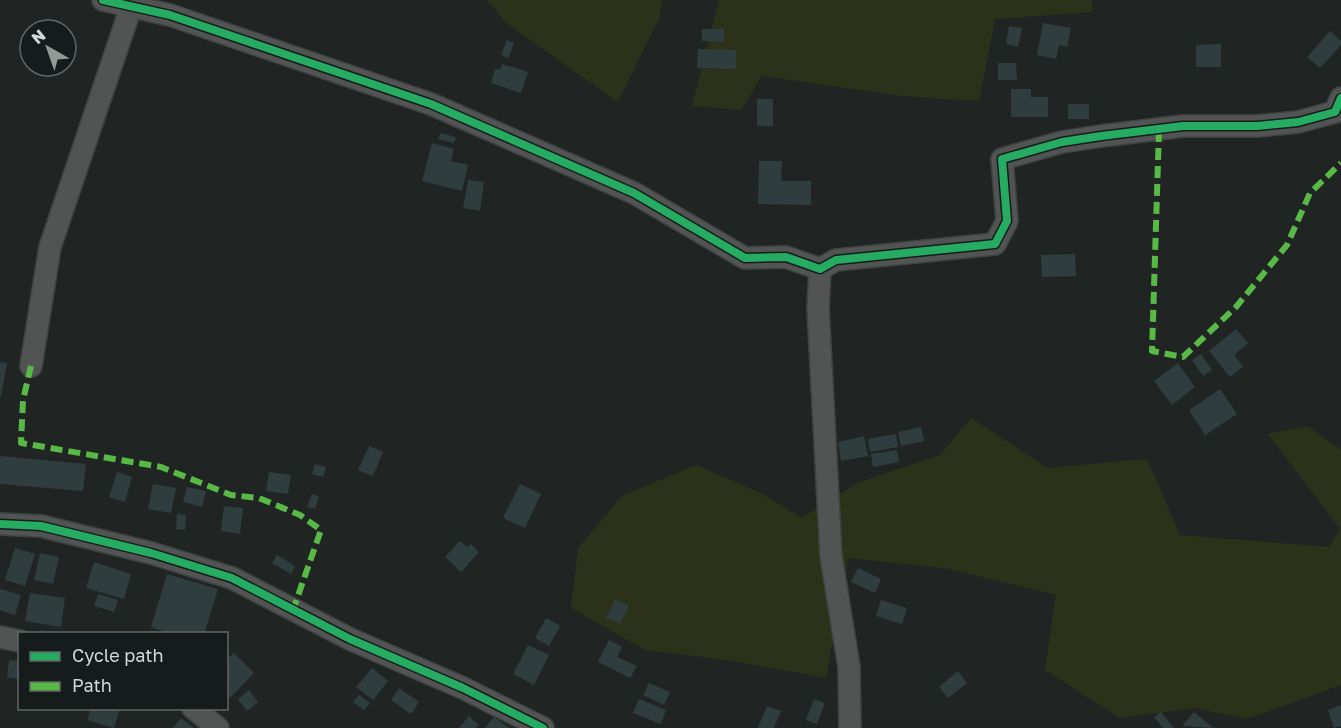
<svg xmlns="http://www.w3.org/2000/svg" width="1341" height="728" font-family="'Golos Text',sans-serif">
  <rect width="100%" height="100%" fill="#202524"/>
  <path fill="#2c321a" d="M487,0H662L659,19L618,102L506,23Z
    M719,0H1092L1093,12L995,19L979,101L901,96L762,76L741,110L692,106Z
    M971,418L1048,468L1147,459L1180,535L1329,547L1340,529L1268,434L1308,426L1341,450V685L1247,719L1195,708L1120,718L1045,670L1056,595L944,568L848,558L826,678L727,660L645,650L571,608L578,548L622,496L696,465L761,493L802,518L857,483L940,455Z"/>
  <path fill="#303d3e" d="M1043,23L1071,28L1067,47L1059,45L1056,59L1037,55Z
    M1009,26L1022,28L1018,47L1006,44Z
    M702,29H724V42L702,41Z
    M1330,31L1341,41V45L1320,68L1307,57Z
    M507,40L514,43L508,58L501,55Z
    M1221,44V67H1196V45Z
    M698,49L736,50V69L697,68Z
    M998,63H1016L1017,80H998Z
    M502,64L528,72L521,93L491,83L495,69L500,70Z
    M1011,89H1031V97H1048V117H1011Z
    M757,99H773V126H757Z
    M1068,104H1089V119H1068Z
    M440,133L456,137L454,143L438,139Z
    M432,143L454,149L451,161L468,165L462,191L422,181Z
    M759,161H782L781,181H811V205L758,204Z
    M468,180L484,182L480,211L463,208Z
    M1075,254L1076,276L1042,277L1041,255Z
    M1236,329L1248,343L1234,355L1243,367L1230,377L1209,351Z
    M1201,354L1212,370L1203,376L1192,360Z
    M0,362L7,363L1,396H0Z
    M1178,363L1195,387L1172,405L1154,381Z
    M1220,389L1237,414L1205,435L1189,410Z
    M921,427L924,441L901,446L898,432Z
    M896,434L898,447L870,452L868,439Z
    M864,436L868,456L841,461L838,442Z
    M369,446L383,452L373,476L358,470Z
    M897,450L899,462L873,467L871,454Z
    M0,456L86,464L83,491L0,484Z
    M315,464L326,467L323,477L312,474Z
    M117,472L132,477L125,502L109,497Z
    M269,472L291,475L288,494L266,491Z
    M153,484L176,488L171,513L148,509Z
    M520,484L541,494L525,528L503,518Z
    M187,487L206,491L202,507L183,502Z
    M312,494L319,496L315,509L307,507Z
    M224,506L243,508L240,534L221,531Z
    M177,514L186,515L185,530L176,529Z
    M460,541L467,547L471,544L479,552L461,572L445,557Z
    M15,548L35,554L25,586L5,580Z
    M40,553L59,557L53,584L34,580Z
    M277,555L295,566L291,574L272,563Z
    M94,562L131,574L124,599L86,588Z
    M858,568L881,579L875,593L851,582Z
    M167,574L218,589L204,634H171L151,627Z
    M0,589L21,595L15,615L0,610Z
    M30,593L65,598L61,627L25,621Z
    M98,594L118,600L114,612L94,606Z
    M615,599L629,606L620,624L606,618Z
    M881,600L907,608L902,624L876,616Z
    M546,618L560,626L549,646L535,638Z
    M609,640L622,647L617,657L637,666L630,678L598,662Z
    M528,645L549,655L534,685L513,674Z
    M234,653L254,673L229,699L226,660Z
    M9,660L20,661V679L7,677Z
    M372,668L388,681L373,700L356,687Z
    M958,671L967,683L948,698L939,687Z
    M649,683L670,692L664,705L643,695Z
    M399,688L419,702L411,714L391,700Z
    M249,690L258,702L247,711L238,699Z
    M359,695L370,703L364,710L353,702Z
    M639,699L666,710L661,724L633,713Z
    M814,699L825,703L817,724L806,720Z
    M1341,705V726L1334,728L1328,710Z
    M767,706L781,711L774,728H758Z
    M91,708H120L114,728L87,720Z
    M1161,712L1174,728H1163L1154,717Z
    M1194,712L1213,728L1182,726Z
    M469,716L479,725L476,728H459Z
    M494,717L509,728H485Z
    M181,718L194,728H173Z"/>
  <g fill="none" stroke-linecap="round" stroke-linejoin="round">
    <defs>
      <path id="street" d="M103,0L170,15L431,104L634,193L745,258L786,257L820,269L836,260L995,244L1007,221L1002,159L1062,142L1101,136L1183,126H1257L1298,122L1335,112L1341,98
        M820,269L818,308L831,556L849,667L850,728
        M31,366L50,247L131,7
        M0,524L41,526L151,553L232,578L350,639L463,688L543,728
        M0,637L20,641
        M193,708L218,728"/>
    </defs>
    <use href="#street" stroke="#3e4241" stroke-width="24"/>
    <use href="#street" stroke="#515453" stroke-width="21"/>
    <path stroke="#58b947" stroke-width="6" stroke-dasharray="12 6" stroke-linecap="butt" d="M1159,130L1152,351L1183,357L1236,307L1287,245L1310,193L1341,163
      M31,366L23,400L21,443L161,467L231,495L259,498L300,515L321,530L293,610"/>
    <defs>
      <path id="cycleway" d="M103,0L170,15L431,104L634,193L745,258L786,257L820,269L836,260L995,244L1007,221L1002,159L1062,142L1101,136L1183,126H1257L1298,122L1335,112L1341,98
        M0,524L41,526L151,553L232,578L350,639L463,688L543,728"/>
    </defs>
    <use href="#cycleway" stroke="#161c1b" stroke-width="11"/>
    <use href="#cycleway" stroke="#26ab63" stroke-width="8"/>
  </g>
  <rect x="18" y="632" width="210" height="78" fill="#161c1b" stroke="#626766" stroke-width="1.5"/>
  <rect x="30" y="652" width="30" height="9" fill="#26ab63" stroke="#626766" stroke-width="1.5"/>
  <text x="72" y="662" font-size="18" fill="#d3d7d6">Cycle path</text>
  <rect x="30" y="682" width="30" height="9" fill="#58b947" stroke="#626766" stroke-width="1.5"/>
  <text x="72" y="692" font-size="18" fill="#d3d7d6">Path</text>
  <g transform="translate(48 48) rotate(320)"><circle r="28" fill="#161c1b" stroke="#626766" stroke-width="1.5"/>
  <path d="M0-4.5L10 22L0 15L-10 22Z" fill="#949998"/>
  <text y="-9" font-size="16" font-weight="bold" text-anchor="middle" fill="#d3d7d6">N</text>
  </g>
</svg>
